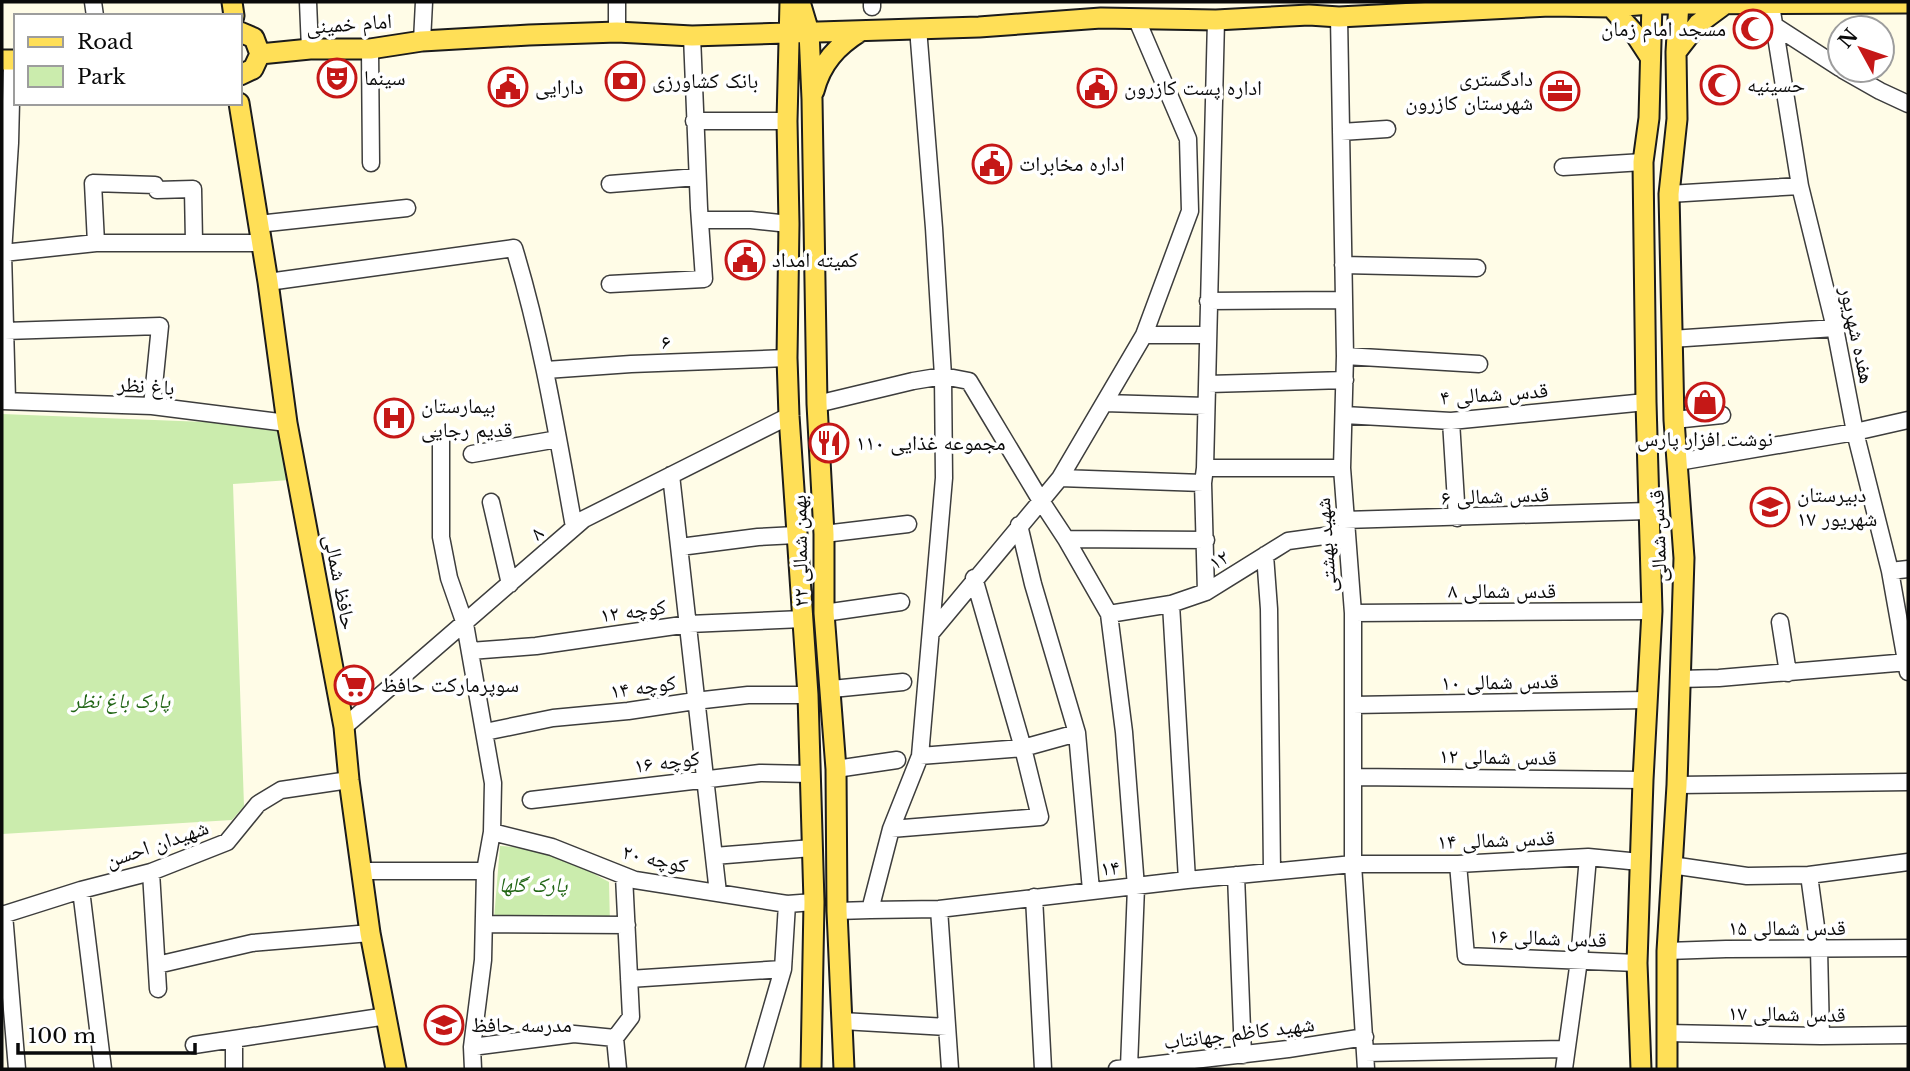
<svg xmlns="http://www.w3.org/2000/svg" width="1910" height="1071" font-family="'Libre Baskerville','Noto Naskh Arabic',serif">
  <rect width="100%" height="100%" fill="#fffce7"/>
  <path fill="#cbecad" d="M2,414L282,425L290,480L233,484L244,806L232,820L2,834Z
    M500,846C544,848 572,861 609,882L610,925L494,919Z"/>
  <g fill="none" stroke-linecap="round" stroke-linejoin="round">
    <defs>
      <path id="minor" d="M93,2L95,16
        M308,2L310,49
        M617,2V32
        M1771,5L1800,186L1835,328L1855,432L1890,571L1908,672
        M872,7V2
        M1339,17L1345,356L1342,468L1353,613V864L1366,1069
        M1775,26L1840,68
        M422,41L424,2
        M370,49L371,163
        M1843,70L1880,91L1908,104
        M694,121H787
        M1341,132L1387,129
        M1563,167L1643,162
        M610,184L697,177
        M1669,194L1800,186
        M700,220H751L789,224
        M258,224L407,208
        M96,243L93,183L155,185L157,190L193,189L194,242
        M3,253L96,243H260
        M1343,265L1477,268
        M268,282L514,248C542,340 557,433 574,527
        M610,284L704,279L699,208L692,36
        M1208,301L1344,300
        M5,331L160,326L152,406
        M1144,335H1207
        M1671,339L1835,328
        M1345,356L1479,364
        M546,370L631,364L787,358
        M1208,384L1345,380
        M7,400L3,253L10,143L12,60
        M2,401L152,406L287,423
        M1104,403L1206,406
        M817,404L913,381L943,376L969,381L1041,501L1060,478L1144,335L1190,211L1188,139L1137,20
        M1344,415L1451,421L1646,402
        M1674,420L1722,415
        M1451,421L1457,518
        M441,438V537L449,578L465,624L493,783L492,832L485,871L483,960L472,1047L473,1069
        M472,454L558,439
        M1678,462L1855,432L1908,420
        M1205,468H1342
        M671,475L718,893
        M1060,478L1203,483
        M491,502L510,584
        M1344,520L1648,511
        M1019,525L1033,584L1077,733L1091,890
        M824,534L908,524
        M1066,539L1206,540
        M680,547L758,537L796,535
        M1265,555L1269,609L1272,871
        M1890,571L1908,569
        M1206,592L1203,483L1205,468L1216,20
        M1171,604L1187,880
        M824,613L901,602
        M1353,613L1652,611
        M1109,614L1171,604L1206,592L1288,541L1346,533
        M1780,622L1788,673
        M931,633L1041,501L1066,539L1109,614L1124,732L1136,887L1129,1067
        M470,651L536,646L689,624L803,619
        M1679,679L1719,678L1908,662
        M832,689L903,682
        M1353,705L1647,700
        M344,727L584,519L789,416
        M485,732L553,718L628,711L695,701L748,695H808
        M920,756L1023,748L1077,733
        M836,769L897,760
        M1353,777L1643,780
        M1677,785L1908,782
        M531,800L760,773L810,774
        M891,829L1040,817L1023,748L974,578
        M492,832L552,847L635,880L787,904L814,902
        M714,856L812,848
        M1458,864L1466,956L1637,963
        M1671,865L1747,876L1809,875L1908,862
        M363,871H485
        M151,872L158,989
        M1236,875L1243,1055
        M1809,875L1819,949L1821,1036
        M81,890L103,1069
        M1034,897L1043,1069
        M939,909L950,1069
        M870,910L939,909L1187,880L1353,864H1458L1588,857L1640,862
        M837,911L870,910L891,829L920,756L944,478L943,376L934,228L918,28
        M4,914L17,1069
        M2,915L81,890L151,872L227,842L258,804L281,790L349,780
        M486,924L627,925
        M1667,951L1726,949L1908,948
        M157,965L252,943L370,933
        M629,979L783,969
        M842,1021L947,1027
        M1666,1033L1821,1036L1908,1035
        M234,1039V1069
        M194,1045L387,1016
        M472,1047L574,1034L615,1038
        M1365,1053L1565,1049
        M618,1069L615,1038L631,1017L624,876
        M754,1069L783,969L787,904
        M1117,1069L1288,1049L1365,1037
        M1564,1069L1579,960L1588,857"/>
      <path id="major" d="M232,2L234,16
        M790,2L787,121L789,224L787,358L789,416L808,695L814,902L811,1069
        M800,2L809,32L812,99L817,404L824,534V613L836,769L837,911L844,1069
        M1611,7L1635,34L1650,57
        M240,32L254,38L260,54L253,69L240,75
        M1677,51L1698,24L1725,4
        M260,54L310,49H370L422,41L529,35L617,32L692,36L979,27L1101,18L1216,20L1309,15L1339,17L1550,6L1611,7L1651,4L1908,3
        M2,60H16
        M814,91C821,63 837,46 861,31
        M239,103L268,282L287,423L344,727L349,780L370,933L396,1069
        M1641,1069L1637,963L1643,780L1652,611L1646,402L1643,162L1649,118L1652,2
        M1667,1069V951L1677,785L1684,558L1674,420L1669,194L1677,119L1676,52L1679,2"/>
    </defs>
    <use href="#minor" stroke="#3d3d3d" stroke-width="19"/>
    <use href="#major" stroke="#1b1b1b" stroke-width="23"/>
    <use href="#minor" stroke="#fff" stroke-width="16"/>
    <use href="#major" stroke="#ffdf57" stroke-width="19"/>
  </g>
  <defs>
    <symbol id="mosque-ring" viewBox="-11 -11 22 22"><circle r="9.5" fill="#fff" stroke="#c51817" stroke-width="1.5"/><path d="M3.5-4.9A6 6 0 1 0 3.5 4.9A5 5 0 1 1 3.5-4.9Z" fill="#c51817"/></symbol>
    <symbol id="theatre-ring" viewBox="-11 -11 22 22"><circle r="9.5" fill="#fff" stroke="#c51817" stroke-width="1.5"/><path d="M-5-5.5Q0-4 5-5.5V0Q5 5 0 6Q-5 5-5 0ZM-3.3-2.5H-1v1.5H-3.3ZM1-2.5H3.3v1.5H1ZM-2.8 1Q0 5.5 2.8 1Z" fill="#c51817"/></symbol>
    <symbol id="bank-ring" viewBox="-11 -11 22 22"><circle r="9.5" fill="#fff" stroke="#c51817" stroke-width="1.5"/><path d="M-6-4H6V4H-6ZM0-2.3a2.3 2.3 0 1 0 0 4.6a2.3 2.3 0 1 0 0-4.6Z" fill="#c51817"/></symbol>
    <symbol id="civic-ring" viewBox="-11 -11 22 22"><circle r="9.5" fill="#fff" stroke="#c51817" stroke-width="1.5"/><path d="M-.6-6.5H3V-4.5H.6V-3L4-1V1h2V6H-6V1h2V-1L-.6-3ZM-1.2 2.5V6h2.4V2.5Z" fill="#c51817"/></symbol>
    <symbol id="office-ring" viewBox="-11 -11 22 22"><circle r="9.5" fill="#fff" stroke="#c51817" stroke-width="1.5"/><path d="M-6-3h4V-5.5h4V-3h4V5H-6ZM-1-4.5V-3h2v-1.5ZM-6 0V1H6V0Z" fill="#c51817"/></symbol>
    <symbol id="shop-ring" viewBox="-11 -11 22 22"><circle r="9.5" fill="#fff" stroke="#c51817" stroke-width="1.5"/><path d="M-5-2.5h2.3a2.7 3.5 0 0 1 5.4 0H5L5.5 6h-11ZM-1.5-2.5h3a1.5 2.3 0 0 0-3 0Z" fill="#c51817"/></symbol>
    <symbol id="hospital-ring" viewBox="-11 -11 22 22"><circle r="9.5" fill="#fff" stroke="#c51817" stroke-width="1.5"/><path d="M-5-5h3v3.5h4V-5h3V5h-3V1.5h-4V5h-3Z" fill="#c51817"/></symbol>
    <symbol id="restaurant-ring" viewBox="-11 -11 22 22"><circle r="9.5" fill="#fff" stroke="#c51817" stroke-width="1.5"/><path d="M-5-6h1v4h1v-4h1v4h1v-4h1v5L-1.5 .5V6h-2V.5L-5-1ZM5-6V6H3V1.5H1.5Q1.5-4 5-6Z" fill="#c51817"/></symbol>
    <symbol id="school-ring" viewBox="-11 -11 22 22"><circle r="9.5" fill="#fff" stroke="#c51817" stroke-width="1.5"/><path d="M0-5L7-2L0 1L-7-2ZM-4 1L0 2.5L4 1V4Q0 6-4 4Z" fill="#c51817"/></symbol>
    <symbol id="supermarket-ring" viewBox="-11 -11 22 22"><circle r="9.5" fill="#fff" stroke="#c51817" stroke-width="1.5"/><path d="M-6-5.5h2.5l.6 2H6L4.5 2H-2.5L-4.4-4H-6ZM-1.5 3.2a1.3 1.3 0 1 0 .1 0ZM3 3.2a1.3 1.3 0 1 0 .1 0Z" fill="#c51817"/></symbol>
  </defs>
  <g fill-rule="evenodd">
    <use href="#mosque-ring" x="1731" y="7" width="44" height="44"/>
    <use href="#theatre-ring" x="315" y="56" width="44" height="44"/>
    <use href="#bank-ring" x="603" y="59" width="44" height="44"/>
    <use href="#mosque-ring" x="1698" y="63" width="44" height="44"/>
    <use href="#civic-ring" x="486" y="65" width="44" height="44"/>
    <use href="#civic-ring" x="1075" y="66" width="44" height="44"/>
    <use href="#office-ring" x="1538" y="69" width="44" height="44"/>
    <use href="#civic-ring" x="970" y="142" width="44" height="44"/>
    <use href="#civic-ring" x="723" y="238" width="44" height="44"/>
    <use href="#shop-ring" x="1683" y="380" width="44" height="44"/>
    <use href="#hospital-ring" x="372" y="396" width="44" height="44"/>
    <use href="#restaurant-ring" x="807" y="421" width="44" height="44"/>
    <use href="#school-ring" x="1748" y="485" width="44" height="44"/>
    <use href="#supermarket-ring" x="332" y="663" width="44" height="44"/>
    <use href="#school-ring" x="422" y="1003" width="44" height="44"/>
  </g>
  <g text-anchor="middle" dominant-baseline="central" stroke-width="7" stroke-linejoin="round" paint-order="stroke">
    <g font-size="21" fill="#0a0a0a" stroke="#fff">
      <text transform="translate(349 24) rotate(-4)">امام خمینی</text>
      <text transform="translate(1857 335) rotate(78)">هفده شهریور</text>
      <text transform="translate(666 342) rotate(-2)">۶</text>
      <text transform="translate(146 386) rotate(4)">باغ نظر</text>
      <text transform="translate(1494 394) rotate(-4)">قدس شمالی ۴</text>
      <text transform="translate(1495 496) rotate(-2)">قدس شمالی ۶</text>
      <text transform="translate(537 533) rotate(-41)">۸</text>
      <text transform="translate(1658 536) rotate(-92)">قدس شمالی</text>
      <text transform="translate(1326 545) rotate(-94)">شهید بهشتی</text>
      <text transform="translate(800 551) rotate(-91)">۲۲ بهمن شمالی</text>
      <text transform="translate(1219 560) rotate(-31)">۱۲</text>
      <text transform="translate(340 582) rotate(79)">حافظ شمالی</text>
      <text x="1502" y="591">قدس شمالی ۸</text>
      <text transform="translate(633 611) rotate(-8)">کوچه ۱۲</text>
      <text transform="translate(1500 682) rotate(-1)">قدس شمالی ۱۰</text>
      <text transform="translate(643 687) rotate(-8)">کوچه ۱۴</text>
      <text transform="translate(1498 757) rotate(1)">قدس شمالی ۱۲</text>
      <text transform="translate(667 762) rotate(-7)">کوچه ۱۶</text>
      <text transform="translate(1496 840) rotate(-2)">قدس شمالی ۱۴</text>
      <text transform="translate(157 844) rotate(-19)">شهیدان احسن</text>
      <text transform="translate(655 859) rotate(13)">کوچه ۲۰</text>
      <text transform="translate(1110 868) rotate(-4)">۱۴</text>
      <text x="1787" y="928">قدس شمالی ۱۵</text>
      <text transform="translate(1548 938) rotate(2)">قدس شمالی ۱۶</text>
      <text transform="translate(1787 1014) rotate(1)">قدس شمالی ۱۷</text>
      <text transform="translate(1239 1033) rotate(-7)">شهید کاظم جهانتاب</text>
    </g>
    <g font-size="21" fill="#0a0a0a" stroke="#fff" text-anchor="start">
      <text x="1726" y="29" text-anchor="end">مسجد امام زمان</text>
      <text x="364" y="78">سینما</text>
      <text x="1533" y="79" text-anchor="end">دادگستری<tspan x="1533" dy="24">شهرستان کازرون</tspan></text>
      <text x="652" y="81">بانک کشاورزی</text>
      <text x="1747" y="85">حسینیه</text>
      <text x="535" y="87">دارایی</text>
      <text x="1124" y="88">اداره پست کازرون</text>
      <text x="1019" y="164">اداره مخابرات</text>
      <text x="772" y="260">کمیته امداد</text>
      <text x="421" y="406">بیمارستان<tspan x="421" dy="24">قدیم رجایی</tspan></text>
      <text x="1705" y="439" text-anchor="middle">نوشت افزار پارس</text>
      <text x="856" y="443">مجموعه غذایی ۱۱۰</text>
      <text x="1797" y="495">دبیرستان<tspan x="1797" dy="24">۱۷ شهریور</tspan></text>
      <text x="381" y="685">سوپرمارکت حافظ</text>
      <text x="471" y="1025">مدرسه حافظ</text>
    </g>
    <g font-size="21" font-style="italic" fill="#226616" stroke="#fff">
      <text x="121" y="701">پارک باغ نظر</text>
      <text x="533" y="885">پارک گلها</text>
    </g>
  </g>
  <rect width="1910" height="1071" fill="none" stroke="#0a0a0a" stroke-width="7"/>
  <rect x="14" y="14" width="228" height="91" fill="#ffffff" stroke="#9d9d9d" stroke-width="2"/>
  <rect x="28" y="37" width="35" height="10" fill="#ffdf57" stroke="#9d9d9d" stroke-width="2"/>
  <text x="77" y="49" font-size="21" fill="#0a0a0a">Road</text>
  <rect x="28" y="66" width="35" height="21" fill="#cbecad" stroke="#9d9d9d" stroke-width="2"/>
  <text x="77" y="84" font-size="21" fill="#0a0a0a">Park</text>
  <g transform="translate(1861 49) rotate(310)"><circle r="33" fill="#ffffff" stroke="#9d9d9d" stroke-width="2"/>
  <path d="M0-5L12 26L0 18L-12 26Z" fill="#c51817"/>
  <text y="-10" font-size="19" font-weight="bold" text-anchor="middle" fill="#0a0a0a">N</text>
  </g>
  <path d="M18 1043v10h177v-10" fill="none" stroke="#0a0a0a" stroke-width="3.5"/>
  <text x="28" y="1043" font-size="21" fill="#0a0a0a" stroke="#ffffff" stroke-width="5" paint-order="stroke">100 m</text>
</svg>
